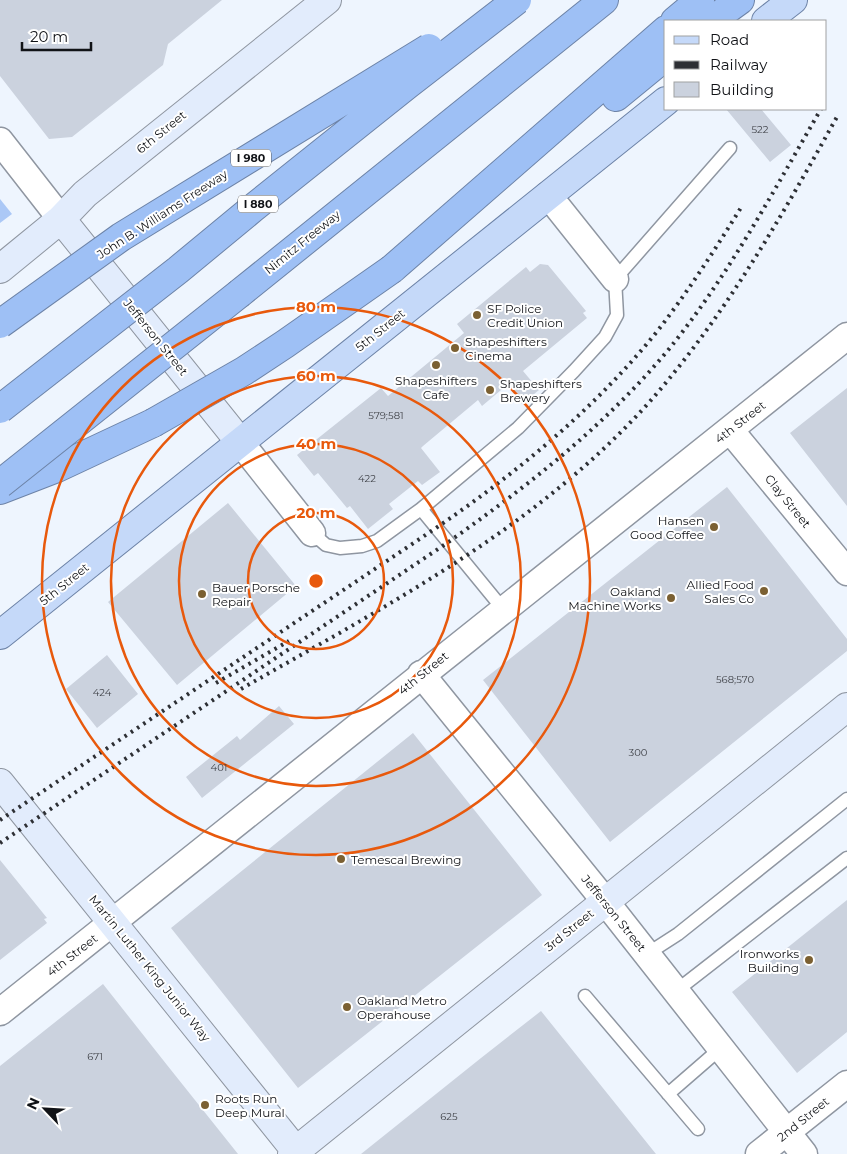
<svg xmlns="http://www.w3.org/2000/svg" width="847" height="1154" font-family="Montserrat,sans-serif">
  <rect width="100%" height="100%" fill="#eef5fe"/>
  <path fill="#abc8f6" d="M0,199L12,214L0,223Z"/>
  <path fill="#cbd2de" d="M0,0H222L168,44L163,65L72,137L49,139L0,76Z
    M726,109H761L791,145L770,162Z
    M540,264L548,265L586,311L583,313L587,318L523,371L539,390L522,404L507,385L482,406L478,400L423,446L421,448L440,472L422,485L418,481L389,504L393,509L368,529L350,506L347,508L318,473L314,476L297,455L381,388L388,396L464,333L457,324L526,267L530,272Z
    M847,388V506L790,433Z
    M727,487L847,639V651L610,842L483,680Z
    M228,503L296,586L177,685L108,602Z
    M107,655L138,694L97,728L66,689Z
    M279,706L294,724L202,798L186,777L237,736L240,740Z
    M413,733L542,895L298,1088L171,928Z
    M0,860L47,918L44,919L47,923L0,960Z
    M847,900V1032L797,1073L732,992Z
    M103,984L167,1065L238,1154H0V1066Z
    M541,1011L656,1154H361L481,1058Z"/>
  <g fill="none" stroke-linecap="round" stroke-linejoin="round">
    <defs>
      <path id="lane" d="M312,533L326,545L340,548L362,546L377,541L421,509
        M503,609L421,509L518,428L574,371L605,337L617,315L615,279L730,148
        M647,954L678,934L847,799
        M676,991L847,858
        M585,996L698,1129
        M668,1094L721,1048"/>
      <path id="street" d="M0,141L61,219
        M548,195L615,279
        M730,430L847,572
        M240,442L312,533
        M421,674L605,901L804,1154
        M0,1012L847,336
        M759,1154L847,1084"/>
      <path id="secondary" d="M61,219L240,442
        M0,269L61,219L85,194L327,0
        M0,783L296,1151
        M292,1154L847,707"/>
      <path id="primary" d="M766,21L793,0
        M0,635L666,101"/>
      <path id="highway" d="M675,21L700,0
        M711,21L740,0
        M616,97L666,56
        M392,269L666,30
        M240,293L604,0
        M0,490L57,468L153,423"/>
    </defs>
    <use href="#lane" stroke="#8f96a1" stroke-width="15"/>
    <use href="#street" stroke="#8f96a1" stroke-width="29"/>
    <use href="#secondary" stroke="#8f96a1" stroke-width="30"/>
    <use href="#primary" stroke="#6d83a7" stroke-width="30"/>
    <use href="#highway" stroke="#6d83a7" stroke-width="30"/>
    <use href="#lane" stroke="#fff" stroke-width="12"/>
    <use href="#street" stroke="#fff" stroke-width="26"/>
    <use href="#secondary" stroke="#e2ecfc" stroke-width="28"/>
    <use href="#primary" stroke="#c5d9f9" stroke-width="28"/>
    <use href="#highway" stroke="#9ec0f5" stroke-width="28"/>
    <path stroke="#2d2f34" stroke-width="4" stroke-dasharray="2.5 5" stroke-linecap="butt" d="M216,683L289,641
      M241,689C386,606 540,526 652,399C727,313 783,214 838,115
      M0,820L436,528C518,472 597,407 659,329C689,290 716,248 742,206
      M0,843L447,543C529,485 605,426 669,349C729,275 774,190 821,109"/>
    <defs>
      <path id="highway-bridge" d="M0,324L121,237L429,48
        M0,409L178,270L253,208L407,85L517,0
        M153,423L244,371L285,344L392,269
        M0,484L240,293"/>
    </defs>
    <use href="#highway-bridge" stroke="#6d83a7" stroke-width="30" stroke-linecap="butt"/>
    <use href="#highway-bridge" stroke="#9ec0f5" stroke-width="28"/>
  </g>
  <g fill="none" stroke="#e8590c" stroke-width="2.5">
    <circle cx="316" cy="581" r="68"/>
    <circle cx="316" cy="581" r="137"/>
    <circle cx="316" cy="581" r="205"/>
    <circle cx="316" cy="581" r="274"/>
  </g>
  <g fill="#7b6032" stroke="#fff" stroke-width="2">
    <circle cx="477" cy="315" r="5"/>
    <circle cx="455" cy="348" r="5"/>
    <circle cx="436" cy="365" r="5"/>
    <circle cx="490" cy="390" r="5"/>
    <circle cx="714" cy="527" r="5"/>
    <circle cx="764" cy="591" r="5"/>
    <circle cx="202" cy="594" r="5"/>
    <circle cx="671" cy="598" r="5"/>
    <circle cx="341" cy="859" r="5"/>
    <circle cx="809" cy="960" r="5"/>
    <circle cx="347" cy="1007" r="5"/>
    <circle cx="205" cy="1105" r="5"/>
  </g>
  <g text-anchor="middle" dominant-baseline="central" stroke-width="4" stroke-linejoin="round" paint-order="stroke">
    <g font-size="10" fill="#404349">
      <text x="760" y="129">522</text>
      <text x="386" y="415">579;581</text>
      <text x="367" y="478">422</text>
      <text x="735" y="679">568;570</text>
      <text x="102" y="692">424</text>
      <text x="638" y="752">300</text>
      <text x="219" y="767">401</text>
      <text x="95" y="1056">671</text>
      <text x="449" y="1116">625</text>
    </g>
    <g fill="#fff" stroke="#585a5d" stroke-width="1">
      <rect x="231" y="149.5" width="40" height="17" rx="4"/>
      <rect x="238" y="195.5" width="40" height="17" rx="4"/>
    </g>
    <g font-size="11" font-weight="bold" fill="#111317">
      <text x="251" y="158">I 980</text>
      <text x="258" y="204">I 880</text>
    </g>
    <g font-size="12" fill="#111317" stroke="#fff">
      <text transform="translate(161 132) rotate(-39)">6th Street</text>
      <text transform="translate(162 214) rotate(-33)">John B. Williams Freeway</text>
      <text transform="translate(302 242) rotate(-39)">Nimitz Freeway</text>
      <text transform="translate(380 330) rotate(-39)">5th Street</text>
      <text transform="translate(156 337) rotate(51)">Jefferson Street</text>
      <text transform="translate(740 422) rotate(-38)">4th Street</text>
      <text transform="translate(788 501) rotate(51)">Clay Street</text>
      <text transform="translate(64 584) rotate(-39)">5th Street</text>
      <text transform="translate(423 673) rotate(-39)">4th Street</text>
      <text transform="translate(614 913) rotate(51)">Jefferson Street</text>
      <text transform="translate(569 930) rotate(-39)">3rd Street</text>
      <text transform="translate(72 955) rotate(-38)">4th Street</text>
      <text transform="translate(150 968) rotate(51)">Martin Luther King Junior Way</text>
      <text transform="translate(803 1119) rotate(-39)">2nd Street</text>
    </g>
    <g font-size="12" fill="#111317" stroke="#fff" text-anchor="start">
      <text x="487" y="308">SF Police<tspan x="487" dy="14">Credit Union</tspan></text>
      <text x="465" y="341">Shapeshifters<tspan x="465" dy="14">Cinema</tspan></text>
      <text x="436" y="380" text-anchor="middle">Shapeshifters<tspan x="436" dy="14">Cafe</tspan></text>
      <text x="500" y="383">Shapeshifters<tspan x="500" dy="14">Brewery</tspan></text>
      <text x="704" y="520" text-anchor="end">Hansen<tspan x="704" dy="14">Good Coffee</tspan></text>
      <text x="754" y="584" text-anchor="end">Allied Food<tspan x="754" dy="14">Sales Co</tspan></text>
      <text x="212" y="587">Bauer Porsche<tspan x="212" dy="14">Repair</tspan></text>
      <text x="661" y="591" text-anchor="end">Oakland<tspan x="661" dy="14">Machine Works</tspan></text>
      <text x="351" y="859">Temescal Brewing</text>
      <text x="799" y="953" text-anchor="end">Ironworks<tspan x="799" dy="14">Building</tspan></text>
      <text x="357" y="1000">Oakland Metro<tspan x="357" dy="14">Operahouse</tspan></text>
      <text x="215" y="1098">Roots Run<tspan x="215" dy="14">Deep Mural</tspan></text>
    </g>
  </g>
  <circle cx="316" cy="581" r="8" fill="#e8590c" stroke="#fff" stroke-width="2.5"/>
  <g font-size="15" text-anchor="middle" font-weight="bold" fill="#e8590c" stroke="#fff" stroke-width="4" stroke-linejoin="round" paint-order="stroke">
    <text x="316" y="312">80 m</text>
    <text x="316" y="381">60 m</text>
    <text x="316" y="449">40 m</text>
    <text x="316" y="518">20 m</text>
  </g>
  <rect x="664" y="20" width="162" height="90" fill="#ffffff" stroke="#a0a1a2"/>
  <rect x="674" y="36" width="25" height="8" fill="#c5d9f9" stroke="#a0a1a2"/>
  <text x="710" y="45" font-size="15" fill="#111317">Road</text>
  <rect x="674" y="61" width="25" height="8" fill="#2d2f34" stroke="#a0a1a2"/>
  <text x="710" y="70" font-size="15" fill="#111317">Railway</text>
  <rect x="674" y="82" width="25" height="15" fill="#cbd2de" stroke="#a0a1a2"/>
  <text x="710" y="95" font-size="15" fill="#111317">Building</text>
  <g transform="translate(45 1109) rotate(295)" stroke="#ffffff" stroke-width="4" paint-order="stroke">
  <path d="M0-4L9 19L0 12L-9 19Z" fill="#111317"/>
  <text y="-8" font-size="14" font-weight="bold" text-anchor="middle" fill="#111317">N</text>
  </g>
  <path d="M22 42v8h69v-8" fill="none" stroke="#111317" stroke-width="2.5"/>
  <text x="30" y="42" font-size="15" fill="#111317" stroke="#ffffff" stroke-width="4" paint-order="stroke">20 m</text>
</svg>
